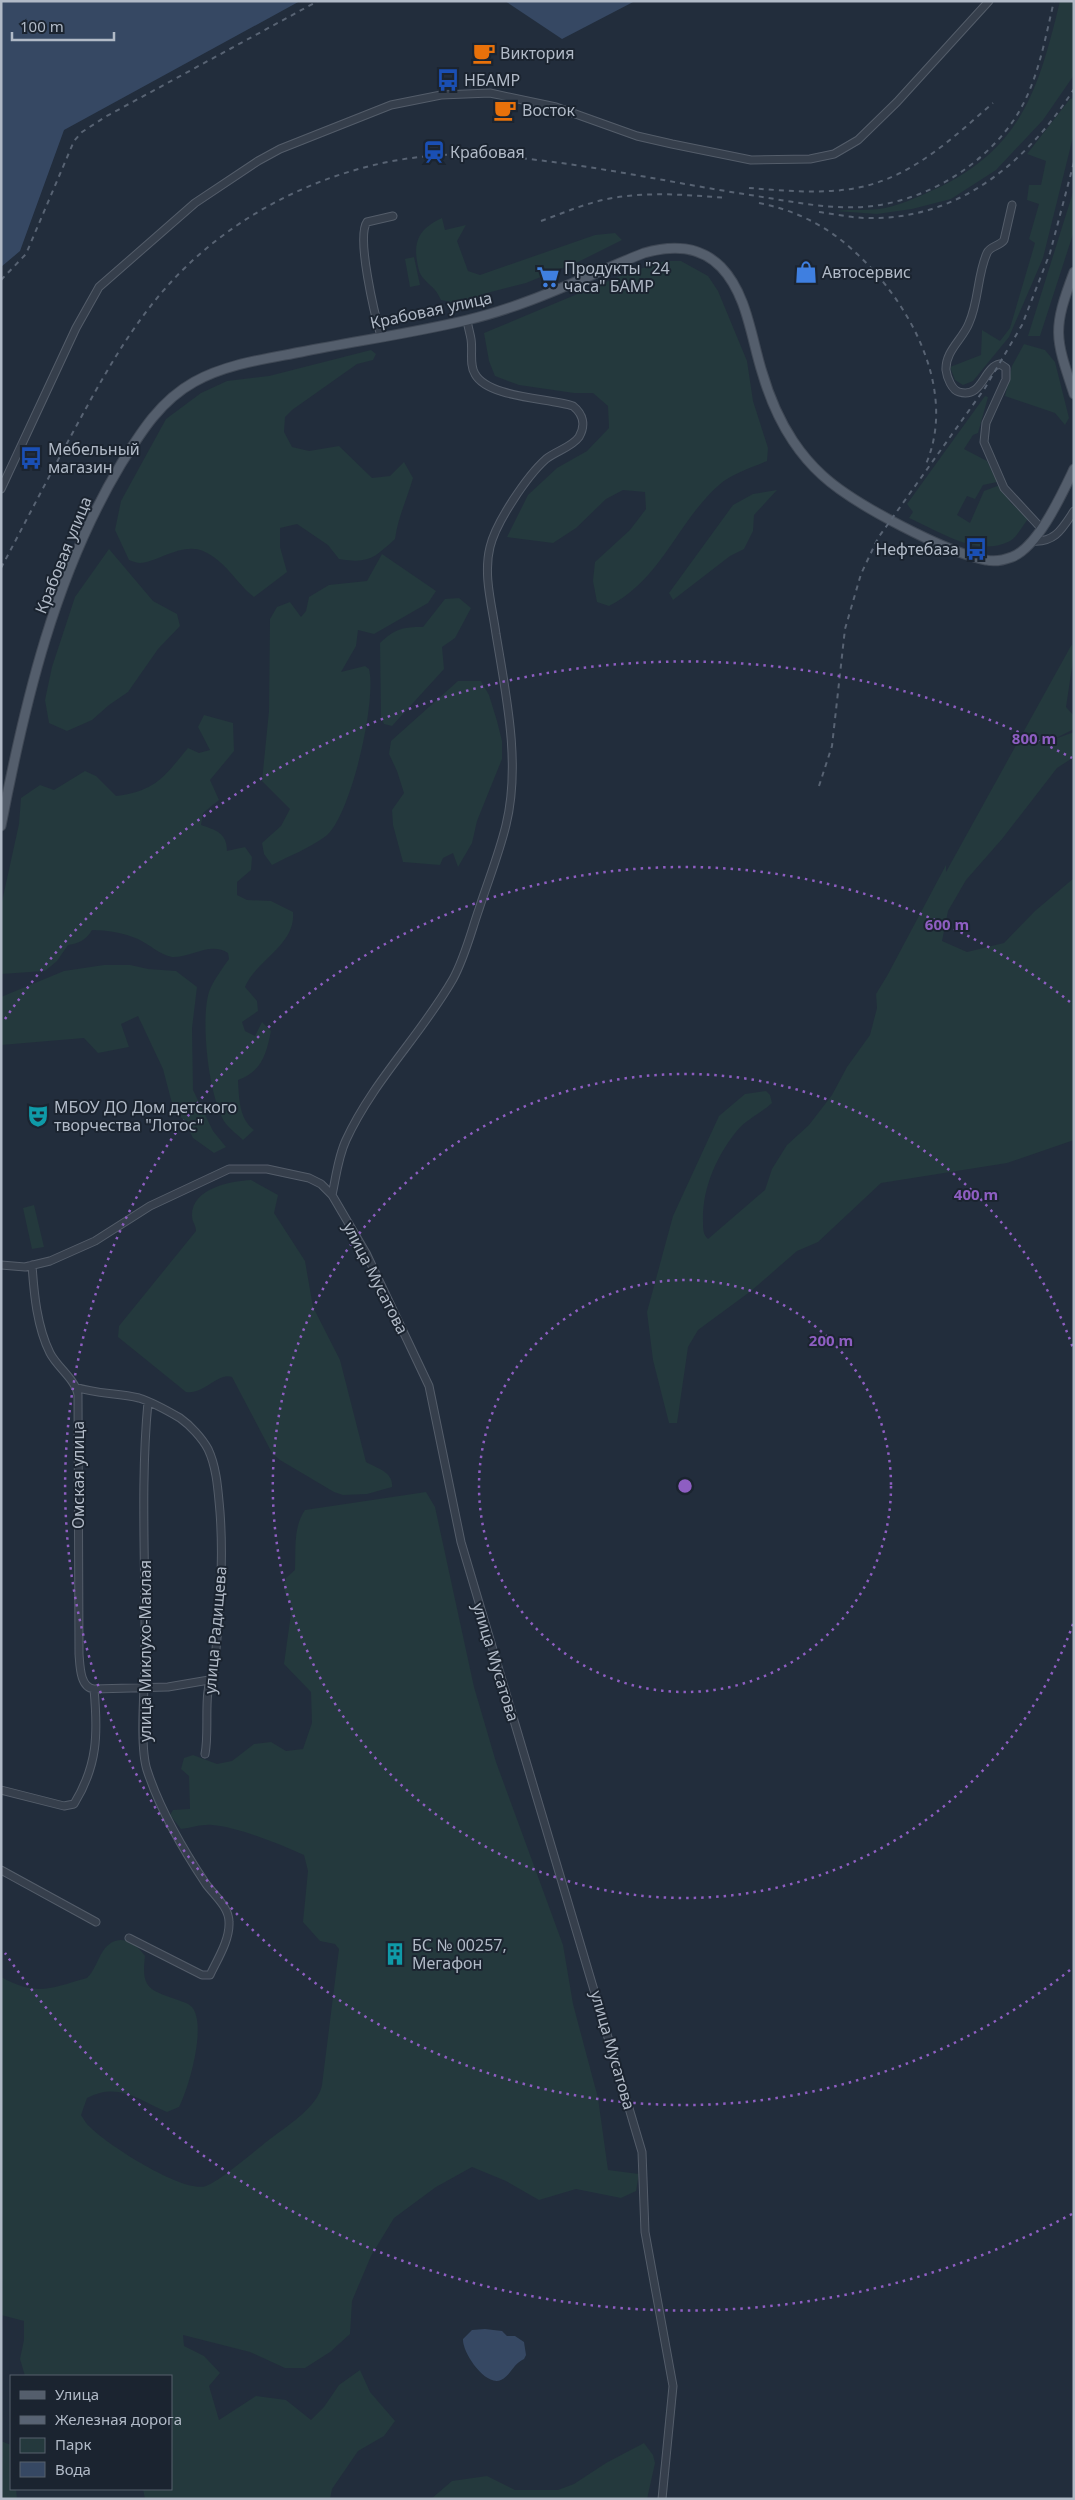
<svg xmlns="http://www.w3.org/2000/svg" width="1075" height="2500" font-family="'Noto Sans',sans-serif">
  <rect width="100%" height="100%" fill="#222d3c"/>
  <path fill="#24393d" d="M1060,1H1074V75L1043,120L996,170L951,199L912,209L877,214L835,211C851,209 869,211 885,208C904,204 924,194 942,186C1024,145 1040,83 1060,1Z
    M1074,98V133L1043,258L1009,337L973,381L963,385L955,380L950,367L981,355L982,330L1000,341L1010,328L1035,243L1029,239L1039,204L1027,200L1029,185H1041L1046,161L1027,154L1070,99Z
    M1074,189V231L1040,336H1028Z
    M442,218L445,230L466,225L457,241L468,271L480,275L595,235L615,233L622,240L580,261L526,283L483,294L468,302L457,303L441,300C435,287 432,288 424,279C419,274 418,267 417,261C413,239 422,227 442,218Z
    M414,257L420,285L410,287L405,259Z
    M665,261H681L708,276L718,291L747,361L753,401L768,448L767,461C751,468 731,474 719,485C677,522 662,579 609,606L597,602L593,581L595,562L630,530L646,509L645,492L623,490L606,499L576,528L553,543L507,537L528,495L557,468L587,451L609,428L608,406L593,393H574L519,385L495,376L489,361L484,333L630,272Z
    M1024,344L1045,350L1055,362L1069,418L1065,425L1055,413L1005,396L1012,366Z
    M371,350L376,354L373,360L357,364L292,410L285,417L284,432L292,447L309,451L339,446L372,478L390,476L404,462L413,478C407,499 398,517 395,539C374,558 369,564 339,559L328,545L297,524L280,528V547L287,572L254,597C236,583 226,561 203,551C183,542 157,562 140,563C137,563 132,561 129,560L115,530L121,501L166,419L201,393L227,381L269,376Z
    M985,396L988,397L978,433L973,435L964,449L987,461L997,482L983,485L975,499L967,496L957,515L970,523L984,491L1000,485L1011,503L1028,519C1023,525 1016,539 1008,542C976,557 939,531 909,518L913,512L907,504Z
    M777,490L754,515L753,531L744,549L730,556L673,600L669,593L733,505L753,494Z
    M109,549L153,601L177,614L180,626L158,649L128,692L109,705L92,720L67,731L49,723L45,700L52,667L75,597Z
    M382,554L436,591L428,603L374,634L358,630L356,646L341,672L365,666L369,669C377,700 351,816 326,836C310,848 289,856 272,865L264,854L262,843L281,826L290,809L262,781L269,711L270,619L277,607L290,602L301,617L306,611L309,597L329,585L367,581Z
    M459,598L471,608L455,638L442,647L444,669L392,726L384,724L381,717L380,643C395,629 402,627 423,627L445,599Z
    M1072,644L1074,654L1066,707L1074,716V729L1056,738L1044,741H1028L1044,743L1074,732V757L1057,768L1002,839L966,880L948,911L942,941L967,952L1004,943L1035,911L1074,878V1140L1007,1163L881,1183L818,1242L797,1251L751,1291L698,1330L688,1347L677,1423H669L653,1360L647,1312L673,1216L719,1116L745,1094L766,1091L770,1095L772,1103C760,1114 746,1119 736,1132C716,1157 702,1189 703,1222C703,1228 703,1235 708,1239L765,1190L772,1169L787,1145L809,1125L832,1095L847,1067L870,1035L877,1008L876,994L887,976L946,865V872Z
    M458,681H481L489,695L497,721L502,741V759L477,821L472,843L458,867L453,853L443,858L440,865L403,862L393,825L392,810L404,793L397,771L389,754L391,741Z
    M204,715L233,723L234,751L210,780L219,800L203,813L201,825C216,830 227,833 227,851L245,847L252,857L251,870L237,882V895L247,900L271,901L293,912C296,945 256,960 245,987L257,1001L258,1011L242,1022L245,1031L255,1036L262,1022L271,1031C266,1055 262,1071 238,1080C239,1098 239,1119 254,1130L243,1140C238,1135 231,1130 226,1124C209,1100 200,1021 209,992C213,981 222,969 229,959L228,953C211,941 190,958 172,957C160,955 149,944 138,939C124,933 107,930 92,930C86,940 80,943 68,945L57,961L45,971L1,974V906L19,824L21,798L40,785L54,790L85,771L96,776L116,796C156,791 164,777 188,748L199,753L210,750L198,727Z
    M104,965H130L148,969L176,971L197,987L192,1028L193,1090L213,1131L226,1147L214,1153L193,1138L184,1120L174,1111L163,1069L138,1016L121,1024L129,1047L98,1053L84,1038L1,1045V997L64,971Z
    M251,1180L278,1195L274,1213L305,1261L313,1307L340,1360L366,1462C376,1468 394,1472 392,1487L367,1494L343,1495L334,1492L280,1460L272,1453L232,1377C218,1372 204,1395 186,1392L118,1337L119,1326L196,1231C196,1225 192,1222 192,1216C191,1188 232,1181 251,1180Z
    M34,1205L44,1247L32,1249L23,1208Z
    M426,1492L435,1507L474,1687L496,1762L563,1945L573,2004L598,2098L608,2170L639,2174L636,2191L621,2198L576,2189L539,2200L506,2181L472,2167L436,2187L394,2218L371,2256L352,2301L350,2334L330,2352L305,2368H285L250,2352L183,2335L184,2346L204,2356L220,2373L209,2386L219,2420L256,2396L286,2400L311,2420L324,2407L339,2385L360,2370L370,2392L395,2421L384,2436L358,2451L332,2489L330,2499H145L143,2489H171V2376H25L20,2359L24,2340V2321L1,2315V1977C37,1997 51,1988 87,1978C95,1970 97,1960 103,1951C116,1932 134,1940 145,1956C141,1989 149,1990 178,2000C183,2002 188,2003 192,2007C207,2025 189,2088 179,2107L167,2112C137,2099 118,2082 87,2098L81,2115C84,2119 86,2124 90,2127C106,2144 184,2194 206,2186C221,2181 259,2147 274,2136C290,2124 318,2106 322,2085L339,1949L335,1944L320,1941L303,1922L308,1871L304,1855C280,1844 238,1827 212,1825C202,1824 191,1828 181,1829L170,1815L173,1810L190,1809L189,1776L181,1769L184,1758L193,1755L217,1764L232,1761L254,1744L271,1742L286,1751L303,1749L312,1723L311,1692L284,1664L292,1606L285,1593L284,1585L286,1578L295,1570C296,1550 293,1527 305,1510Z
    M1,2441L11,2445V2489H16L17,2499H1Z
    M644,2443L653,2455L655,2463L647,2499H431L452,2481L487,2476L515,2490H558L574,2484L606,2463Z"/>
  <path fill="#364863" d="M1,1H300L64,130L20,251L1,267Z
    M505,1H635L562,39Z
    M485,2329L502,2331L507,2336H515L524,2342L526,2355L524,2359C513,2364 511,2375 501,2380C485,2387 462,2352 463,2339L472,2330Z"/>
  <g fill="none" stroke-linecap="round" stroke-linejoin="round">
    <defs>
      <path id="minor" d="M1012,205L1004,240C1000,246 990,246 987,253C977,275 979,301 969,323C963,339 945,351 946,370C947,378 952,390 959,392C983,399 983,367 1000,364L1006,368V379L986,423L984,442L1004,488L1041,528
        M381,336C375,316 356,237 367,222L393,216
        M1,489L76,328L99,287L195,203L258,161L280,149L391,105L441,95L490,93L556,107L637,136L672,144L751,160L810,159L834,154L858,140L897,102L989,1
        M1032,541C1055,543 1062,529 1074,511
        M332,1195C336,1177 338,1157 346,1140C373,1081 421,1035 453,979C465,957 471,932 479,909C488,881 499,854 506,825C521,764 506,695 496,634C492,605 483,575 490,547C496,522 527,476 546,459C556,451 572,447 579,437C586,425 583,414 573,406C549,398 488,398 475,374C469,365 473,350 471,339C470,333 468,327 467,320
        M1,1265L25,1267L50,1261L95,1241L150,1206L229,1169H267L309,1178L321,1184L332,1195L366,1253L429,1386L461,1542L642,2152L645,2232L673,2386L662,2499
        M32,1265C34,1294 37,1327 50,1353C57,1367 76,1380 78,1395L79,1654C80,1666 80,1688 94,1689L168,1687L209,1680
        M75,1387C96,1394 117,1393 139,1398C152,1402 168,1411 180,1418C190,1425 202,1438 208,1449C217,1468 218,1491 220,1512C224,1566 219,1618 214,1671C202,1692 210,1729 205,1754
        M1,1790L64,1806L74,1804C98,1765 98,1733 94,1689
        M1,1870L96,1922
        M129,1938L202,1975H210C217,1960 230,1940 229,1922C229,1907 214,1895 206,1884C184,1851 159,1807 147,1770C139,1745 145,1684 145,1656C146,1571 140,1486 148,1402"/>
      <path id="major" d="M1074,272C1052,330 1055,337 1074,394
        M1,826C25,701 55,574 121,464C141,432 160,401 194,382C226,364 265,359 301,352C356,341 413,333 467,320C528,306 586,276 644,253C672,245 699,245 721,267C747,294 751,337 762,372C769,396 779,420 793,441C801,453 811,465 822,475C853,504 945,552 986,560C994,562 1004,560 1012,557C1038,547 1062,494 1074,469"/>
    </defs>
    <use href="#minor" stroke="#545d6a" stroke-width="9"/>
    <use href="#major" stroke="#3f4855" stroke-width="11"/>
    <use href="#minor" stroke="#363f4c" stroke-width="7"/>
    <use href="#major" stroke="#545e6c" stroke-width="9"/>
    <path stroke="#586373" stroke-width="2" stroke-dasharray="5 5" stroke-linecap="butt" d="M749,188C789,191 837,196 876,183C922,168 957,134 993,103
      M759,203C789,209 817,221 841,240C903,289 960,385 926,464
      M819,212C835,214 851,218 868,218C959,220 1027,162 1074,89
      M541,221C563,213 584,204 607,199C647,191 688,195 727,198
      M1,280L26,254L74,141L82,132L105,117L318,1
      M1,432V448
      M1,568C25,523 48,478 72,434C119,347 157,278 242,222C310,177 396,151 477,155C568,159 660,181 750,195C790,201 832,211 873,206C927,199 979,168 1011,124C1037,88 1044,43 1054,1
      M819,786L832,746L845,629L861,574L878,538L985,388L1022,325L1050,253L1074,162"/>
  </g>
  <g fill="none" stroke="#8e5ec2" stroke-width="2.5" stroke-dasharray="2.5 5">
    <circle cx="685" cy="1486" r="206"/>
    <path d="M1073 1624A412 412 0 1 1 1073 1348"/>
    <path d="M1070 1970A619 619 0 1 1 1070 1002"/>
    <path d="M1072 2214A825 825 0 0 1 5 1953M5 1019A825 825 0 0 1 1072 758"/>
  </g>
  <defs>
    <symbol id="cafe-bare" viewBox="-9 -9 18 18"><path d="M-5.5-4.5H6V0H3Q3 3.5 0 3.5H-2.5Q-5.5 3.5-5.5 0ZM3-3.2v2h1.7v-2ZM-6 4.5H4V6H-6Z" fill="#e8710a" stroke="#1b2430" stroke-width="2.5" paint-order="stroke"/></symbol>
    <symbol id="bus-bare" viewBox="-9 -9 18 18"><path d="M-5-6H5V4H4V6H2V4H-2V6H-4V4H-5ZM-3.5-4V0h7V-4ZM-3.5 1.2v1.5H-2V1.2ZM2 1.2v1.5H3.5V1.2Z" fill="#1a4fb4" stroke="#1b2430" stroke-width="2.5" paint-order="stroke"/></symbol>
    <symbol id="station-bare" viewBox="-9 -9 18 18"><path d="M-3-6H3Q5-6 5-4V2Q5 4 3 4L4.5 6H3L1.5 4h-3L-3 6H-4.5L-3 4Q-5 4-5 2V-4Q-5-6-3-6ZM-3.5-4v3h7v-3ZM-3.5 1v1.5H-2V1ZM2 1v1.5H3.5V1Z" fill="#1a4fb4" stroke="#1b2430" stroke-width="2.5" paint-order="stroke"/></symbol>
    <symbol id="shop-bare" viewBox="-9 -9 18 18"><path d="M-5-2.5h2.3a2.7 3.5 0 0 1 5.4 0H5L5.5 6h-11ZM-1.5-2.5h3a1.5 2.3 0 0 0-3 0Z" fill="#3f7fe0" stroke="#1b2430" stroke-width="2.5" paint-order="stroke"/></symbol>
    <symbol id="supermarket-bare" viewBox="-9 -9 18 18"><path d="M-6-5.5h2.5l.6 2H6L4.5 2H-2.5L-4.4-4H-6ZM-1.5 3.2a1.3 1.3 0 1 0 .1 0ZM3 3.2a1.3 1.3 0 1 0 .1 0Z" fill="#3f7fe0" stroke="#1b2430" stroke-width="2.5" paint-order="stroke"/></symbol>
    <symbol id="theatre-bare" viewBox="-9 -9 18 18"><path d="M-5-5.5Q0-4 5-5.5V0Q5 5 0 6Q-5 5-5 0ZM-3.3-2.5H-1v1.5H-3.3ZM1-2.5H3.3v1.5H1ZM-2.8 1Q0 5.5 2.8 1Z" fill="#0f9aa8" stroke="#1b2430" stroke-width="2.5" paint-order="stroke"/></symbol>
    <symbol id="building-bare" viewBox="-9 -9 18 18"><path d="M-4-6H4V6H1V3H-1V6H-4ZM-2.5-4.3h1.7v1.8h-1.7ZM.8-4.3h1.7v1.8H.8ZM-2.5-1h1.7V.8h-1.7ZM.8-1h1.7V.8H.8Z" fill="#0f9aa8" stroke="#1b2430" stroke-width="2.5" paint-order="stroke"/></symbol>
  </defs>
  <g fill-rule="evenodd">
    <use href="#cafe-bare" x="468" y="37" width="32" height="32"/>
    <use href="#bus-bare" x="432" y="64" width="32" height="32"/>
    <use href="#cafe-bare" x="489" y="94" width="32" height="32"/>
    <use href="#station-bare" x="418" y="136" width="32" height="32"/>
    <use href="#shop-bare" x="790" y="256" width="32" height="32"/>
    <use href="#supermarket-bare" x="532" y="261" width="32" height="32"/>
    <use href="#bus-bare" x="15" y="442" width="32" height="32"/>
    <use href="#bus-bare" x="960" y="533" width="32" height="32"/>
    <use href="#theatre-bare" x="22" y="1100" width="32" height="32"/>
    <use href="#building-bare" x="379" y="1938" width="32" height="32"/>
  </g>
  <g text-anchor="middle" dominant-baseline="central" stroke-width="4" stroke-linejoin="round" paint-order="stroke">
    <g font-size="16" fill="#b1bac7" stroke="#1b2430" text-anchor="start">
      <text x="500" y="53">Виктория</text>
      <text x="464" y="80">НБАМР</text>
      <text x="522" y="110">Восток</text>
      <text x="450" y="152">Крабовая</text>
      <text x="564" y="268">Продукты "24<tspan x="564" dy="18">часа" БАМР</tspan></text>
      <text x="822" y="272">Автосервис</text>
      <text x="48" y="449">Мебельный<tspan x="48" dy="18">магазин</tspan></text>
      <text x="959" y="549" text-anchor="end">Нефтебаза</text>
      <text x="54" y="1107">МБОУ ДО Дом детского<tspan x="54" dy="18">творчества "Лотос"</tspan></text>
      <text x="412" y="1945">БС № 00257,<tspan x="412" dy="18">Мегафон</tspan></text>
    </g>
    <g font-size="16" fill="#b1bac7" stroke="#1b2430">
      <text transform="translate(431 310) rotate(-12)">Крабовая улица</text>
      <text transform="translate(63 555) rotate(-68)">Крабовая улица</text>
      <text transform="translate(376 1278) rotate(63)">улица Мусатова</text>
      <text transform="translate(78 1475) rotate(-90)">Омская улица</text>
      <text transform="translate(215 1630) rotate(-85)">улица Радищева</text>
      <text transform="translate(145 1651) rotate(-90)">улица Миклухо-Маклая</text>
      <text transform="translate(496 1662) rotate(73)">улица Мусатова</text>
      <text transform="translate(613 2050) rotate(74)">улица Мусатова</text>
    </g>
  </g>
  <circle cx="685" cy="1486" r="8" fill="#8e5ec2" stroke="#1b2430" stroke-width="2.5"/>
  <g font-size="15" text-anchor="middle" font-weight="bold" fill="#8e5ec2" stroke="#1b2430" stroke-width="4" stroke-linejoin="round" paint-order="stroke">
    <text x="1034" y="744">800 m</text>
    <text x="947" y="930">600 m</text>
    <text x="976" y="1200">400 m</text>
    <text x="831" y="1346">200 m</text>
  </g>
  <rect width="1075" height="2500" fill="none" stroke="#b1bac7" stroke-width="5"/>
  <rect x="10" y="2375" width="162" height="115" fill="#1b2430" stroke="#57606c"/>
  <rect x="20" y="2391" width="25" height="8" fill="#545e6c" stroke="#57606c"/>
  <text x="55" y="2400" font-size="15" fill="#b1bac7">Улица</text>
  <rect x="20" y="2416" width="25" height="8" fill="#586373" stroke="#57606c"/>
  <text x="55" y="2425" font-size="15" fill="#b1bac7">Железная дорога</text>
  <rect x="20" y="2438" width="25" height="15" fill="#24393d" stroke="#57606c"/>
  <text x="55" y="2450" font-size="15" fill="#b1bac7">Парк</text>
  <rect x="20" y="2462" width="25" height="15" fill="#364863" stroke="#57606c"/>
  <text x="55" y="2475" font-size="15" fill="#b1bac7">Вода</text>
  <path d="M12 32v8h102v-8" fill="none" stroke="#b1bac7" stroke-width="2.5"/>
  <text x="20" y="32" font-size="15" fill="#b1bac7" stroke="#1b2430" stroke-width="4" paint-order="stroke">100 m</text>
</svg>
